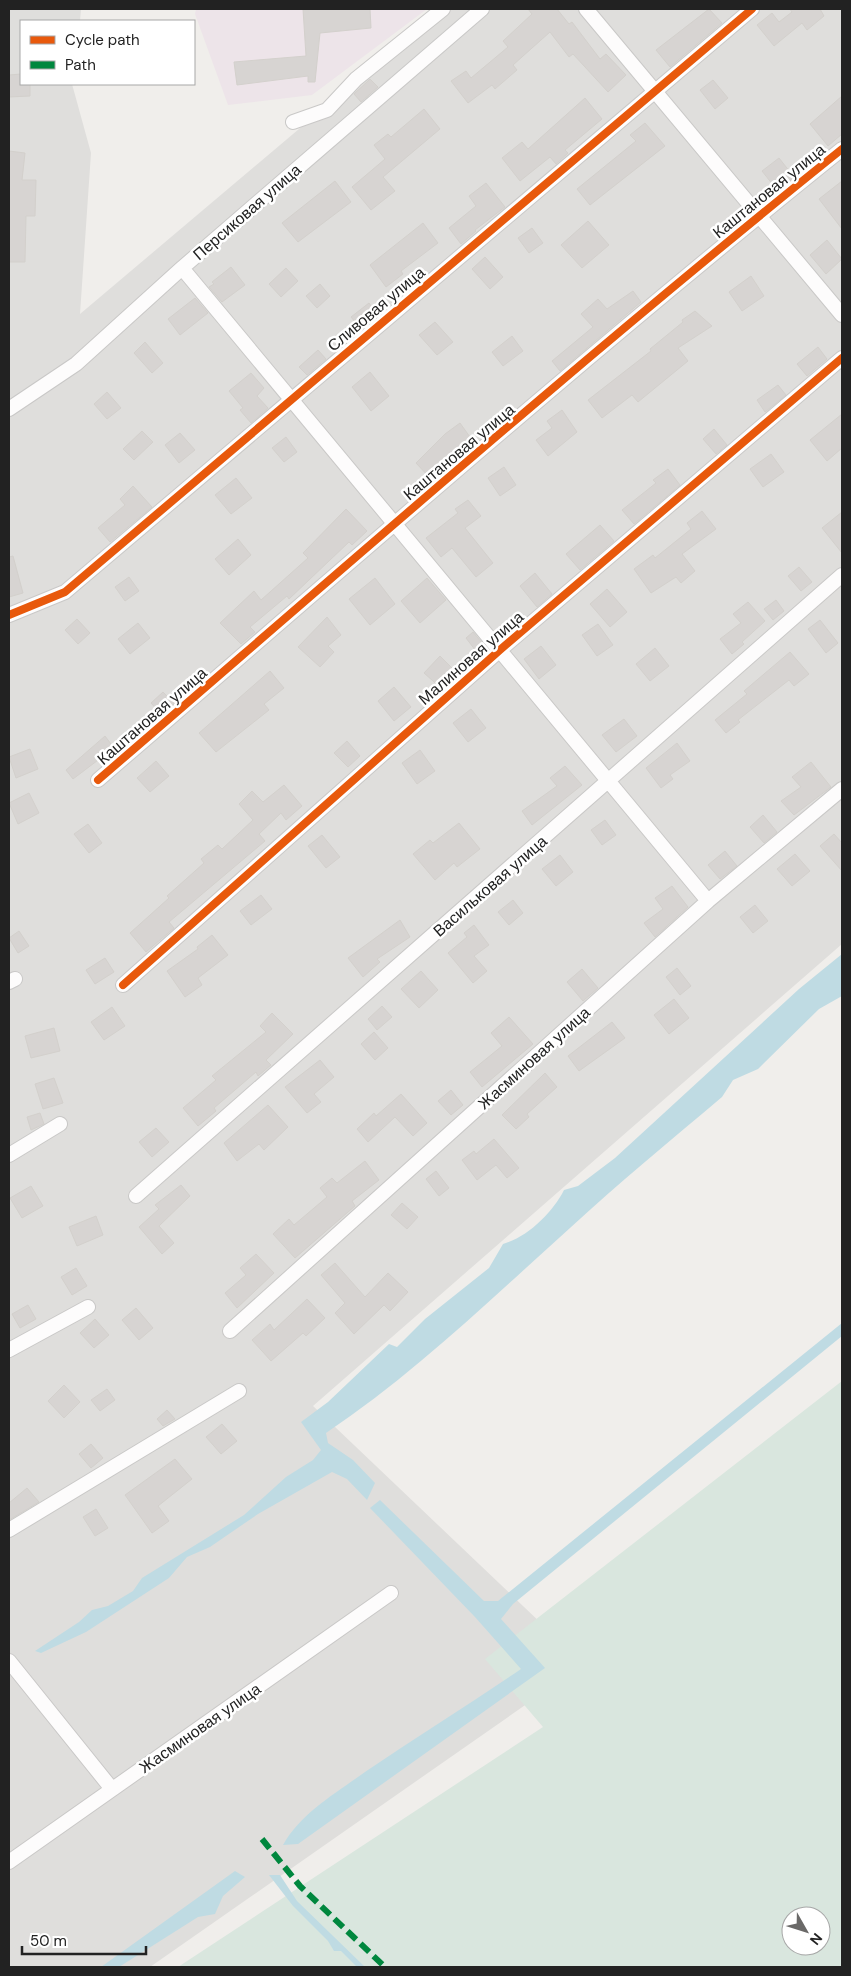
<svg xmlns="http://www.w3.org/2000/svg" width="851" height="1976" font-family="'DM Sans',sans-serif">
  <rect width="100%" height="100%" fill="#f0eeeb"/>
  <path fill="#dfdedc" d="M9,9H81L80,21H21V84H72L91,153L80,314L441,9H842V944L313,1406L584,1664L150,1967H9Z"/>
  <path fill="#ede4e9" d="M196,9H427L312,95L228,105L195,14Z"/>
  <path fill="#d9e6de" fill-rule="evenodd" d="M842,1381V1967H178L543,1727L485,1659ZM791,1916H821V1946H791Z"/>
  <path fill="#bfdbe3" d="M842,954V996L819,1009L758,1069L733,1080L722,1097C671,1140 619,1183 570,1228C491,1299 414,1374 326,1433L328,1443L353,1460L375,1483L367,1500L347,1479L332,1472L258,1514L210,1547L187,1557L169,1578L86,1632L41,1653L35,1651L79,1622L92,1610L108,1606L133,1591L142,1578L244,1515L286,1477L313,1460L321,1450L301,1422L328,1402L389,1344L397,1347L425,1319L489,1268L503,1244C528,1237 553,1212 564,1190L578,1186L615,1158L799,989Z
    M842,1323V1336L513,1604L501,1619L545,1668L298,1844L283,1845C301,1813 336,1793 365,1772C416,1737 470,1704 521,1669L475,1617L370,1508L380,1500L484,1601H498Z
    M235,1871L245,1877L223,1896L215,1914L198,1917L119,1967H101Z
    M269,1875H280L297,1901L365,1967H357L341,1951H334L328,1941L293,1906Z"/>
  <path fill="#d7d4d2" stroke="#d3d0cc" d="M303,9H370L371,28L320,33L315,82H308V76L237,85L234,62L306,56Z
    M528,9H557L569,24L572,22L600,59L606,54L626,75L608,92L573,54L569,57L550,32L513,65L517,70L495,89L492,85L468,103L451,81L466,71L471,78L508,47L503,41L532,14Z
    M709,9L722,23L670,67L656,50Z
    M790,9H820L824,16L807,30L802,23L774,46L757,25L772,13L779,22L792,12Z
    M21,74V84H30V96L9,97V75Z
    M370,79L378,87L361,102L354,94Z
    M713,80L728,98L715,109L700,90Z
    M842,96V134L828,146L810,124Z
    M585,98L602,119L565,150L568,153L556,164L550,157L520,181L502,158L522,142L528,149Z
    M424,109L440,129L383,177L395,191L371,210L352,187L385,159L374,145L388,134L391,137Z
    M645,123L665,146L590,205L577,189L636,141L630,135Z
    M9,151L25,153L22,180H36L35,216H26L25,262H9Z
    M779,158L794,177L777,190L762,171Z
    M335,181L351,202L298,242L282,223Z
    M842,181V229L819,199Z
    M486,183L505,207L475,230L476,231L461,244L449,228L476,206L469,196Z
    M588,221L609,245L582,268L561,245Z
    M423,223L438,243L401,271L403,274L386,287L370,265Z
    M532,228L543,243L529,253L518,238Z
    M827,240L842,259L826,274L810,255Z
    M485,257L503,277L490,289L472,269Z
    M231,267L245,285L222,302L209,287L214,284L212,282Z
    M286,268L298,281L281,297L269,284Z
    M751,276L764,296L742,311L729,292Z
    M320,284L330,296L317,308L306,296Z
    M633,291L641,302L560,371L552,361L593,327L581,314L598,299L607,309Z
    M195,298L208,313L180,335L168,319Z
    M369,303L378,315L361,329L351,317Z
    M695,311L712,326L678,348L688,361L638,402L632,395L602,418L588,400L651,351L650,349L683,322L682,320Z
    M435,322L453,342L437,355L419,335Z
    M512,336L523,351L503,366L492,352Z
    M145,342L163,363L152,373L134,353Z
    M818,347L827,359L807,376L797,364Z
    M318,350L326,359L307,375L299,367Z
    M370,372L389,396L371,411L352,387Z
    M251,373L264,388L257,396L268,408L251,423L240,410L243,408L229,391Z
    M778,385L786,395L765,412L757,400Z
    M107,392L121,408L107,419L94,404Z
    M562,410L577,432L548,456L536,440L552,428L547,421Z
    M842,414V448L827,461L810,440Z
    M460,423L475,444L460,456L458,453L431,479L416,463L445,434Z
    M714,429L727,445L716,454L703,439Z
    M142,431L153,442L134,460L123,449Z
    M180,433L195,450L179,463L165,445Z
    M286,437L297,452L284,462L272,448Z
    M771,454L784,472L763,487L750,469Z
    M504,467L516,485L500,496L488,478Z
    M668,469L680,485L634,524L622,510L656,483L653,480Z
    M236,478L252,498L231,514L215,495Z
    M133,486L152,507L110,542L98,528L125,505L120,499Z
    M468,500L481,516L465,528L493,563L476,577L452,548L441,557L426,538L458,513L455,509Z
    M346,509L367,531L352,545L349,542L289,599L287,596L250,627L255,632L241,644L220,623L254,591L261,600L308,558L303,553Z
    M702,511L716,529L682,554L695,571L681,583L676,577L651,593L634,569L653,555L655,558L691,529L687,523Z
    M842,512V553L822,528Z
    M600,525L614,541L580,570L566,554Z
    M238,539L251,555L229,575L215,559Z
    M13,556L23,593L9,597V557Z
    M799,567L812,582L801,591L788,576Z
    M535,573L552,594L537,607L520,586Z
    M129,577L139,591L125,601L115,587Z
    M375,578L395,604L370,625L349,599Z
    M427,578L446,600L420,623L401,601Z
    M607,589L627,612L610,627L590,604Z
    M776,600L784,611L773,620L764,609Z
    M748,602L765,621L742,642L744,644L732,654L720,639L741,623L733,614Z
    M327,617L341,635L328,646L334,652L320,667L298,647Z
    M77,619L90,633L78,644L65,630Z
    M820,620L838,643L826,653L808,629Z
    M138,623L150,638L130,654L118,639Z
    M598,624L613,645L597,656L582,635Z
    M473,632L487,649L479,655L466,638Z
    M541,646L556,665L539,679L524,659Z
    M655,648L669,666L650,681L636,664Z
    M790,652L809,674L794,686L789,680L738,720L740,722L726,733L715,720L747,694L744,691Z
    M440,656L457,673L442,689L424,673Z
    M270,671L284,688L264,704L269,710L216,752L199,733Z
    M394,687L411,707L394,721L378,701Z
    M163,692L174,703L161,714L151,703Z
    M471,709L486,728L468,742L453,723Z
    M624,719L637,736L616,752L602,735Z
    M105,736L114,748L73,779L66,770Z
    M347,741L360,756L348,767L334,753Z
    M677,743L690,761L670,775L673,779L661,788L646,768Z
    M30,749L38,769L16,778L9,757Z
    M420,750L435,771L417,784L402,763Z
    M156,761L169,776L150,792L137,778Z
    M811,762L831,787L794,815L781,801L801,787L792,777Z
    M565,766L582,785L532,825L522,811L557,786L550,778Z
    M284,785L302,806L286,820L281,813L259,834L265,841L169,922L174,928L146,952L130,933L169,898L167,896L204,863L201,859L218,845L222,849L253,820L239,804L252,791L263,802Z
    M29,793L39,813L18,824L9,803Z
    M763,815L777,832L764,843L750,827Z
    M605,820L616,835L602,845L591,830Z
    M459,823L480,849L457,867L454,863L435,880L413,854L430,840L433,843Z
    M88,824L102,843L89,853L74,834Z
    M834,834L842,843V871L820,846Z
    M322,835L340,857L326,868L308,846Z
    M725,851L737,866L720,879L708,865Z
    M795,854L810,871L792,886L777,869Z
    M560,855L573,872L556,886L542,869Z
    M672,886L688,907L655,937L644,923L663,909L655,898Z
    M261,895L272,909L251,925L240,911Z
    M513,900L523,913L509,925L498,912Z
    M755,905L768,921L753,933L740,917Z
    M400,920L410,937L377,959L380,962L363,977L348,958Z
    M474,925L489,945L474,956L487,971L473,983L448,953L467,937L464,933Z
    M19,931L29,946L18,953L9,938Z
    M212,935L228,955L198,978L202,985L185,997L167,971L198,949L197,947Z
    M105,958L114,972L95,984L86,970Z
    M677,968L691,986L680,995L666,977Z
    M582,969L598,988L583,1001L567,982Z
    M421,971L438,990L419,1008L401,989Z
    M674,999L689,1018L669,1034L654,1015Z
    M382,1006L392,1017L377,1030L368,1019Z
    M112,1007L125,1026L104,1040L91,1022Z
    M272,1013L293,1034L266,1060L271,1065L258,1076L256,1072L214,1108L216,1111L198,1126L183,1108L216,1080L212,1076L266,1032L260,1026Z
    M509,1017L533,1044L482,1087L470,1072L502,1046L491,1033Z
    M612,1022L625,1038L579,1071L568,1056Z
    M54,1028L60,1051L31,1058L25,1036Z
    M374,1032L388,1048L375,1060L361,1044Z
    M320,1060L334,1077L314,1094L321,1102L307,1113L285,1087Z
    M545,1073L557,1087L527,1114L529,1117L516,1129L502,1115Z
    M54,1078L63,1103L43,1109L35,1084Z
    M451,1090L463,1105L451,1115L438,1101Z
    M401,1094L427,1123L413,1136L395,1117L368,1142L357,1129L374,1113L376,1116Z
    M268,1105L288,1127L264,1150L259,1144L237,1161L224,1143Z
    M40,1113L44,1124L31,1130L27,1117Z
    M156,1128L169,1142L152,1157L139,1142Z
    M494,1139L519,1168L507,1178L496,1165L477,1180L462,1160L474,1151L476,1154Z
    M365,1161L379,1180L352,1201L355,1206L295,1258L273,1234L289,1219L294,1225L327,1197L320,1188L332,1178L337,1183Z
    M436,1171L449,1188L439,1196L426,1179Z
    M181,1185L190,1196L159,1226L174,1243L162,1254L139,1227L159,1209L155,1205Z
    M31,1186L43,1206L22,1218L10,1198Z
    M402,1203L418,1217L407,1229L391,1215Z
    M96,1216L103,1235L77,1246L69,1227Z
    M256,1254L274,1273L237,1308L225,1293L246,1275L240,1268Z
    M335,1263L365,1297L388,1273L408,1292L390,1311L384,1305L354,1334L335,1313L345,1303L321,1275Z
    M76,1268L87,1286L72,1295L61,1277Z
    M307,1299L325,1318L306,1336L303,1333L271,1361L252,1340L270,1324L274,1330Z
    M28,1305L36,1319L20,1328L12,1314Z
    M136,1308L153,1328L139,1340L122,1320Z
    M95,1319L109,1335L94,1348L80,1333Z
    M64,1385L80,1402L64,1418L48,1401Z
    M107,1389L115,1400L100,1411L91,1400Z
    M167,1410L175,1419L163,1426L157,1419Z
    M222,1424L237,1441L221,1454L206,1437Z
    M91,1444L103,1458L91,1468L79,1454Z
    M175,1459L192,1479L158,1506L169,1521L152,1533L125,1495Z
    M27,1488L39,1502L9,1520V1503Z
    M96,1509L108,1528L95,1536L83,1517Z"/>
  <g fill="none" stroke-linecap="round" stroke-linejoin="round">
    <defs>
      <path id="street" d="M586,9L842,315
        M293,122L327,110L356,79L443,9
        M182,268L708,901
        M9,409L76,364L182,268L482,9
        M9,615L65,592L752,9
        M98,780C344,568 588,353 842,149
        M9,982L15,979
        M123,985L501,649L842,358
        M9,1155L60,1124
        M136,1196L842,575
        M230,1331L708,901L842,789
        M9,1350L88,1307
        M9,1530L239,1391
        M9,1661L112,1789
        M9,1862L391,1593"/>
    </defs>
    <use href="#street" stroke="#c9c8c7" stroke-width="16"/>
    <use href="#street" stroke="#fdfcfc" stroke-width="14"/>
    <path stroke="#00873e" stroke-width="6" stroke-dasharray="12 6" stroke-linecap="butt" d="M262,1839L300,1886L385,1967"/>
    <defs>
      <path id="cycleway" d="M9,615L65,592L752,9
        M98,780C344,568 588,353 842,149
        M123,985L501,649L842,358"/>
    </defs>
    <use href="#cycleway" stroke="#fff" stroke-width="11"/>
    <use href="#cycleway" stroke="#e8590c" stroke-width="8"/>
  </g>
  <g text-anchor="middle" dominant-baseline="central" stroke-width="5" stroke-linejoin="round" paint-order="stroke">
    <g font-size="16" fill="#222" stroke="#fff">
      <text transform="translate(769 191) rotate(-39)">Каштановая улица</text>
      <text transform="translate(247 212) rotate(-41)">Персиковая улица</text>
      <text transform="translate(376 309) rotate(-40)">Сливовая улица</text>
      <text transform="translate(459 452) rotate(-40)">Каштановая улица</text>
      <text transform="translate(471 658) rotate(-41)">Малиновая улица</text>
      <text transform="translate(152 716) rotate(-41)">Каштановая улица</text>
      <text transform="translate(490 886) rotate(-41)">Васильковая улица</text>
      <text transform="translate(534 1058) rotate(-42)">Жасминовая улица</text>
      <text transform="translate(200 1728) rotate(-35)">Жасминовая улица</text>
    </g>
  </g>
  <rect width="851" height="1976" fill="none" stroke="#222222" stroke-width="20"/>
  <rect x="20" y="20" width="175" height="65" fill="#ffffff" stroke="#a7a7a7"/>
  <rect x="30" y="36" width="25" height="8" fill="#e8590c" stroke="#a7a7a7"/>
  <text x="65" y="45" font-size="15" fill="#222222">Cycle path</text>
  <rect x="30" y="61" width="25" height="8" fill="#00873e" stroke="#a7a7a7"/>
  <text x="65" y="70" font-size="15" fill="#222222">Path</text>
  <g transform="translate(806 1931) rotate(129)"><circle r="24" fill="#ffffff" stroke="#a7a7a7"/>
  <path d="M0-4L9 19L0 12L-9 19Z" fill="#6a6968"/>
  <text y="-8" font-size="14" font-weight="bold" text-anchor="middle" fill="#222222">N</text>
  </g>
  <path d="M22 1946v8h124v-8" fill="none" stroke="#222222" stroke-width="2.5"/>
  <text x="30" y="1946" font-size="15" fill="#222222" stroke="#ffffff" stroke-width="4" paint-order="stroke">50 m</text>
</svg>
